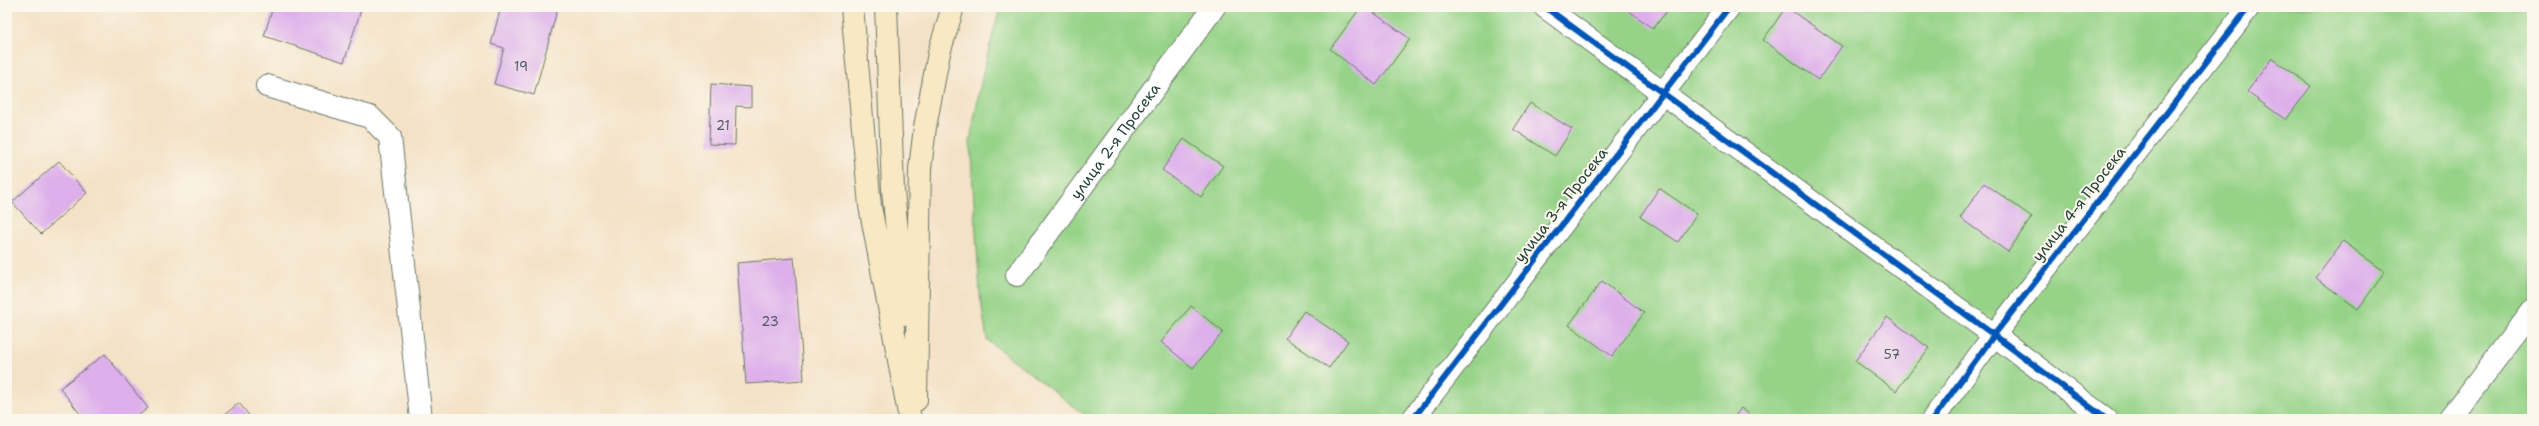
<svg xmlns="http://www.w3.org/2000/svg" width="2539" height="426" font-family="'Shantell Sans',sans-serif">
  <rect width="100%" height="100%" fill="#fbf7ec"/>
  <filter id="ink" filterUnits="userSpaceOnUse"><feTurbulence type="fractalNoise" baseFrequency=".025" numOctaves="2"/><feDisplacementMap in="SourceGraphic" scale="8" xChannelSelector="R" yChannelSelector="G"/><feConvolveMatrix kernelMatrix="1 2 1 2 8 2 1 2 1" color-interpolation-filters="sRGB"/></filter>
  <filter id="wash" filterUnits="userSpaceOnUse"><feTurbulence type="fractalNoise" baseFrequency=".012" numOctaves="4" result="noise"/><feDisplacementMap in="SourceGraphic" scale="16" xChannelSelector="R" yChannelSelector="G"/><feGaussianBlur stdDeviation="0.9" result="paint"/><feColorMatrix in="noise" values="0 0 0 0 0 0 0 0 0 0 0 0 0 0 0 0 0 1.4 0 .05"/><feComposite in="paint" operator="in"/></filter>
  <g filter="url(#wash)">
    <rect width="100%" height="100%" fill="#f4e2c7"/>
    <path fill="#96d388" stroke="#5a885e" d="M1000,7H2532V419H1090L987,340L980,295L970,141L983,72Z"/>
    <g id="blocks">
      <path fill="#ddafeb" d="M273,7H362L344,62L264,36Z
        M501,7H558L534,95L494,84L504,48L491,44Z
        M1361,7H1366L1410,39L1376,85L1330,49Z
        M1624,7H1670L1653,29Z
        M1786,7L1842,46L1818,80L1763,40Z
        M2272,58L2311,86L2286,120L2247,92Z
        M711,84L751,87V107L736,106L735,145L709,144Z
        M1530,103L1572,129L1555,156L1513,129Z
        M1184,139L1223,166L1201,197L1162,170Z
        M59,161L87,193L41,234L12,202Z
        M1984,183L2032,217L2008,252L1960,218Z
        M1659,188L1697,214L1678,242L1640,217Z
        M2343,241L2385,272L2358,309L2316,278Z
        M794,258L804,380L746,384L737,263Z
        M1602,281L1644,313L1612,356L1569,325Z
        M1191,306L1223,332L1193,368L1161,342Z
        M1304,311L1348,341L1329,368L1285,338Z
        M1887,317L1929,348L1896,391L1855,361Z
        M105,354L148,408L134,419H84L60,388Z
        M239,403L252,419H219Z
        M1741,408L1755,419H1733Z"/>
    </g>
  </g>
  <g filter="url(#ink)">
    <use href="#blocks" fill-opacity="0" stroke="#6a7767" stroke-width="1"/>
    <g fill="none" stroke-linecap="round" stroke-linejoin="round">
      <defs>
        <path id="lane" d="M267,86L370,117L390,137L421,419"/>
        <g id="street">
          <path d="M1545,7L1994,335L2106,419"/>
          <path id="s1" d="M1017,275L1214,7"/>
          <path d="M1413,419L1729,7"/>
          <path d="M1933,419L1994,335L2249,7"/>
          <path d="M2450,419L2532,311"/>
        </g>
        <path id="secondary" d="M852,7L870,206L910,419
          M886,7L893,190L905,314
          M916,400L920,169L925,127L939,53L953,7"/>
      </defs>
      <use href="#lane" stroke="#6a7767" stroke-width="24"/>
      <use href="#street" stroke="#6a7767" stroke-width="24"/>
      <use href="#secondary" stroke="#6a7767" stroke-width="24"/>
      <use href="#lane" stroke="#fff" stroke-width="22"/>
      <use href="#street" stroke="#fff" stroke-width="22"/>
      <use href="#secondary" stroke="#f8e8c3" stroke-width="22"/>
      <defs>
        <path id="cycleway" d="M1545,7L1994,335L2106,419
          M1413,419L1729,7
          M1933,419L1994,335L2249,7"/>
      </defs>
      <use href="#cycleway" stroke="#fbf7ec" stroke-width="8"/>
      <use href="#cycleway" stroke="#0057b8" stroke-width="6"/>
    </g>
  </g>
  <g text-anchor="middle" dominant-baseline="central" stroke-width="4" stroke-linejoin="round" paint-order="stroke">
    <g font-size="13" fill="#4e5a62">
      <text x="521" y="66">19</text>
      <text x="723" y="125">21</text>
      <text x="770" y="321">23</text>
      <text x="1892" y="354">57</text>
    </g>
    <g font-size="15" fill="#1f3d34" stroke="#fbf7ec">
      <text stroke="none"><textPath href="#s1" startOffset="166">улица 2-я Просека</textPath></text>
      <text transform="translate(2079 204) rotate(-52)">улица 4-я Просека</text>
      <text transform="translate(1561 205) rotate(-52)">улица 3-я Просека</text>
    </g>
  </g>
  <rect width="2539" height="426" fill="none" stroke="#fbf7ec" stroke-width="24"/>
</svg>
